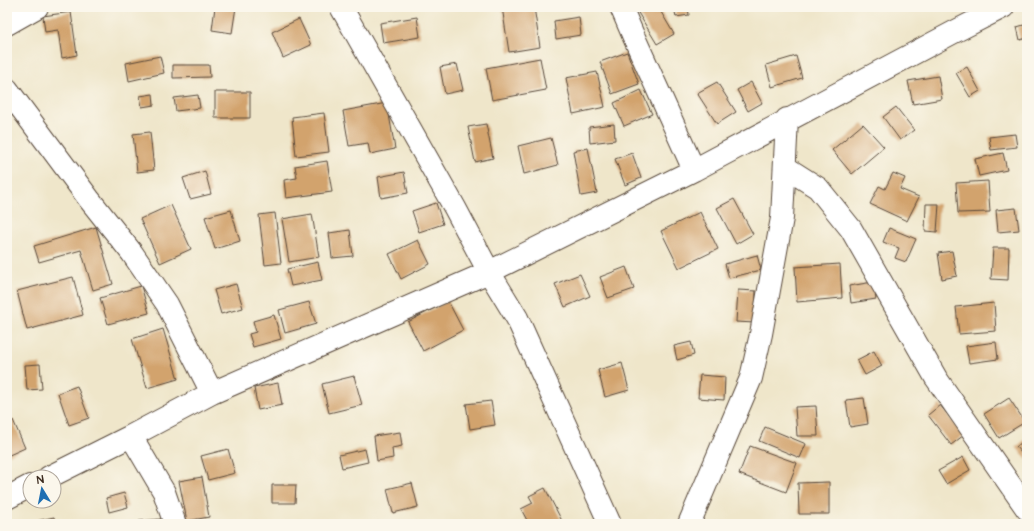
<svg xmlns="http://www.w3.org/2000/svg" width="1034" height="531" font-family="'Architects Daughter',sans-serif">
  <rect width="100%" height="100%" fill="#fbf7ec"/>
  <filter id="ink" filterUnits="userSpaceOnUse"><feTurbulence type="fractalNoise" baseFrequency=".025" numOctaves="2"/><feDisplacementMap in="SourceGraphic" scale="8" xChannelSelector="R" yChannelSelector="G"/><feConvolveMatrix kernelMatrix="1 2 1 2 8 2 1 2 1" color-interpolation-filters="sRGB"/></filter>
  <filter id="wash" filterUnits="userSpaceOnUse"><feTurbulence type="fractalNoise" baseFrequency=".012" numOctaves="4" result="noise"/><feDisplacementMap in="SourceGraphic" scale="16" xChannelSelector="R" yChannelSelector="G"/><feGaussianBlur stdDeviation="0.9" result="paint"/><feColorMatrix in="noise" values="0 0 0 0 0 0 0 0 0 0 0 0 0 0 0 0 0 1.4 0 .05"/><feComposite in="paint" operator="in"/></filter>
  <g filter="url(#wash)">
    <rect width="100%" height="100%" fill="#efe6ca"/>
    <g id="blocks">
      <path fill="#d2a36d" d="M215,7H236L232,33L212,30Z
        M502,7H534L540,47L509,52Z
        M644,7H658L674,34L657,44L637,11Z
        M674,7H688L689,15L676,17Z
        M71,12L77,55L62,58L58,30L45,32L43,16Z
        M417,17L420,37L383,43L380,23Z
        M579,17L581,35L556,39L554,21Z
        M299,19L311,45L283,58L272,32Z
        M1027,24V38L1020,40L1017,27Z
        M627,52L639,84L612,94L600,62Z
        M160,56L164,73L129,81L126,63Z
        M796,56L802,78L772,87L766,65Z
        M540,58L546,90L492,100L486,68Z
        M457,64L463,90L445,94L440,67Z
        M173,65H209L210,77L173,78Z
        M967,67L980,91L970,97L956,73Z
        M597,72L605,107L573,114L566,78Z
        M938,76L942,99L913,104L908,81Z
        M717,82L736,112L717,124L697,93Z
        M751,82L762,103L748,111L737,90Z
        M641,90L652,114L624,126L614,103Z
        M215,92H250V118H215Z
        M153,94L154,105L142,107L140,96Z
        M198,95L200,108L176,111L174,98Z
        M387,103L395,149L370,154L368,143L349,146L343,111Z
        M896,107L914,130L900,140L883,117Z
        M324,113L329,152L296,156L292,117Z
        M486,124L493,158L475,162L468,127Z
        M614,124L615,140L590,143L589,127Z
        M863,124L884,147L852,174L832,150Z
        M150,132L154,170L137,172L133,134Z
        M1015,134L1017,147L991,150L989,137Z
        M551,138L558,165L524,174L518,146Z
        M588,148L597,193L581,196L573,151Z
        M632,153L641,178L625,185L615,159Z
        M1003,153L1007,170L979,176L975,159Z
        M327,161L332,192L286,198L284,180L297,178L295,166Z
        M205,171L211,194L190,199L183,178Z
        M404,172L408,193L381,198L378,177Z
        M893,173L905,178L900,189L919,197L907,221L870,204L879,186L885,189Z
        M988,181L990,212L958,213L956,183Z
        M734,199L753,234L736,244L717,208Z
        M436,203L443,224L419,232L412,211Z
        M926,204H939L937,232L925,231Z
        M171,205L191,249L160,263L140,219Z
        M1016,208L1019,230L998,232L996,210Z
        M231,210L240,241L215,249L205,217Z
        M700,212L718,249L679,268L661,231Z
        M275,213L281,263L265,265L259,215Z
        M312,214L319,257L289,262L282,219Z
        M96,227L113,284L93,290L81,250L39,262L34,246Z
        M889,228L916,239L906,262L895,258L899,248L883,242Z
        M350,230L353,256L332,258L329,233Z
        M418,240L430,264L401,279L389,254Z
        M993,248H1009L1008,280L991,279Z
        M952,251L957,276L942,279L938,253Z
        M757,255L761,270L729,278L725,264Z
        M318,262L322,280L291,286L287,269Z
        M840,264L842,298L797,302L795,267Z
        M626,267L634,289L608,298L600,277Z
        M580,274L590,296L565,307L555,284Z
        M73,277L83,315L27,330L17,291Z
        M873,282L876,299L851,303L849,286Z
        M236,284L243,308L221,314L214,290Z
        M141,286L149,313L108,324L100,298Z
        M738,290L756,291L755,323L736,322Z
        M448,301L463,330L423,351L408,322Z
        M309,302L316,324L285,333L279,310Z
        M994,303L996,331L959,334L956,307Z
        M274,315L281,339L253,347L249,334L256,332L253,321Z
        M163,329L178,379L147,388L132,339Z
        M691,342L694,355L677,360L674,346Z
        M996,342L998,359L969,363L966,346Z
        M874,351L882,366L865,375L857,360Z
        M622,363L629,390L605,397L598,370Z
        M40,364L42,389L27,390L25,365Z
        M700,375L725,377L724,400L698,398Z
        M354,376L362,405L329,413L322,384Z
        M278,383L282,405L258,410L254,388Z
        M77,386L89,418L69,425L58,393Z
        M864,398L868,424L850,427L846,400Z
        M1009,398L1025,422L999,438L984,414Z
        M491,401L495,425L470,429L466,404Z
        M940,405L964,435L951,445L928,415Z
        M816,406L818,436H797L795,407Z
        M13,420L25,448L7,456V423Z
        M765,427L806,444L800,458L759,441Z
        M400,432L402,446L392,448L393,458L377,461L374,436Z
        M1027,438V460L1016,447Z
        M750,446L797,463L786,492L739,474Z
        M228,449L235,473L208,480L201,456Z
        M365,449L368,462L342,468L339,455Z
        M963,457L970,470L946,484L938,471Z
        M202,477L209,517L187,521L179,481Z
        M829,482V514H799L798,483Z
        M412,483L418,507L393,513L387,489Z
        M272,485H296L295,503H272Z
        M545,488L562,521L557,524H529L521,509L533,503L529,496Z
        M124,493L128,507L109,512L106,498Z
        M54,517L55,524H27V523Z
        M161,519L162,524H139V521Z"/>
    </g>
  </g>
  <g filter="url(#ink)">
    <use href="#blocks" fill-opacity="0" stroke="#564638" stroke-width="1"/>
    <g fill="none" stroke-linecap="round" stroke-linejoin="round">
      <defs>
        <path id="street" d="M341,7L455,208L489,272L517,318L610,524
          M621,7L633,35L694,170
          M7,24L37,7
          M7,89L89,199L132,253L167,304L212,393
          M785,167L818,188L851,229L936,378L1027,509
          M131,436L164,492L175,524
          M49,477L131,436L212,393L489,272L694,170L954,32L1003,7
          M7,498L30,486
          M689,524L751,378L761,334L782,218L787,119"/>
      </defs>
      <use href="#street" stroke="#564638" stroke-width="24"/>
      <use href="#street" stroke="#fff" stroke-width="22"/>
    </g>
  </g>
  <rect width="1034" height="531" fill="none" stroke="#fbf7ec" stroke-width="24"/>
  <g transform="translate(42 489) rotate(350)"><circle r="19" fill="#fbf7ec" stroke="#aea59a"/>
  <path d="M0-3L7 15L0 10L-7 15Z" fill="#1f6fb2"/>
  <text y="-6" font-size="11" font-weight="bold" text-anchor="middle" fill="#3b2a1e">N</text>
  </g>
</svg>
